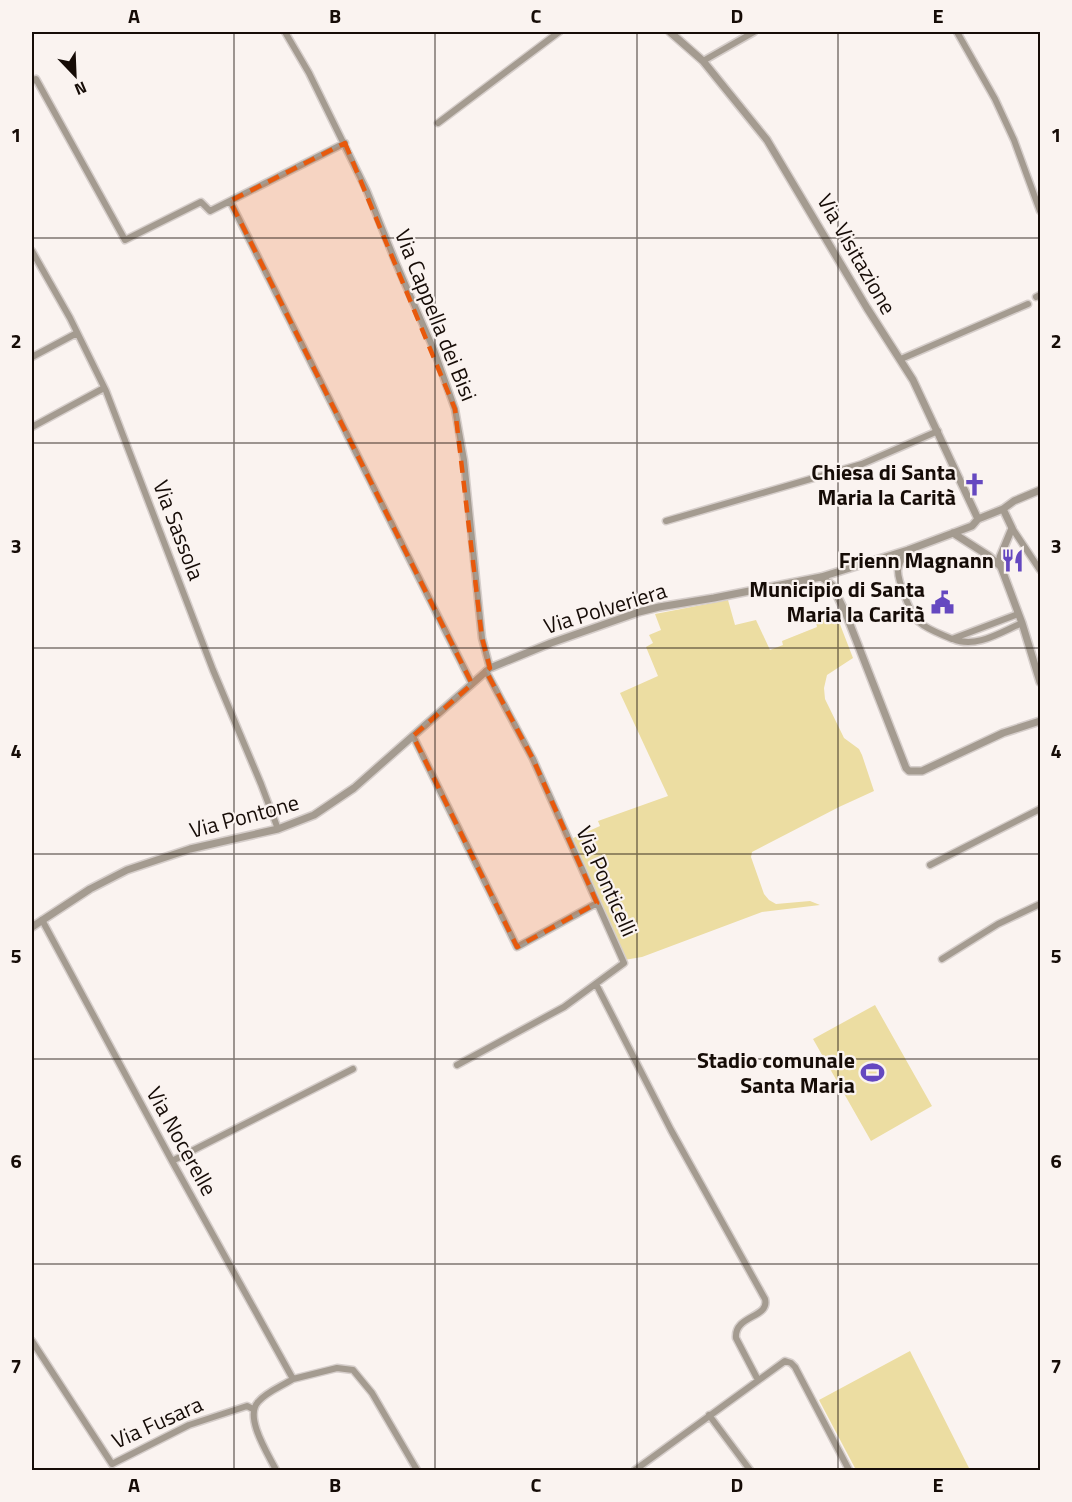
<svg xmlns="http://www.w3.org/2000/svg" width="1072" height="1502" font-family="'Titillium Web',sans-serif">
  <rect width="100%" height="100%" fill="#faf3f0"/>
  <path fill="#ecdda2" d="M728,600L735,625L756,620L770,650L783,645L782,641L817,627L816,622L836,614L853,658L827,675L824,688L825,699L844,738L859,749L862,755L874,791L839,807L752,852L751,857L764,894L769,900L776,904L810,901L820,905L762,912L642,957L624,960L571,839L600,826L598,821L668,796L620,693L658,676L646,647L653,643L649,635L661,630L655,614Z
    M875,1005L932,1106L871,1141L813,1039Z
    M910,1351L970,1470H856L819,1400Z"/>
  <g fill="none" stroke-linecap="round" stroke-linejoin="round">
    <defs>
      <path id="minor" d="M285,32L309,73L367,191L396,263L434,350L455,409L464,460L482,638L490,668
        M957,32L995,99L1014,140L1040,211
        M703,61L754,32
        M32,81L36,79L125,240L201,202L210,211L345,143
        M438,123L559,32
        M230,201L472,684
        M32,251L70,318L106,391L213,670L261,784L278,829
        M1036,297L1040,295
        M32,357L77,333
        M901,359L1028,304
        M32,427L104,388
        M666,521L862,464L938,431
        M1012,528L1040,570
        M908,550C904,556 898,563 898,571C898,581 911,616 919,622C928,630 941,634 952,639L1018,614
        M953,639C976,649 1001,632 1022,623
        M413,736L517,947L597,903
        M930,865L1040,809
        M42,920L172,1161L293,1379L337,1368L353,1370L372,1393L417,1470
        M942,959L998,924L1040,904
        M596,984L671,1130L765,1299C770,1318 734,1315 736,1338L758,1380
        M457,1065L564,1007L624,963L533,759L486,671
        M172,1161L353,1069
        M32,1341L112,1464L189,1425L247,1406L253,1409
        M709,1415L750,1470
        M276,1470C268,1454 244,1417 258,1402C266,1392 282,1386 293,1379
        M635,1470L785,1361L791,1363L795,1367L849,1470"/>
      <path id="tertiary" d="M670,32L703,61L767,140L867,308L913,380L978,519
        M1003,509L1012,528L1000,557L1001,567L1022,623L1040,682
        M953,533L989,556L1001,567
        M821,577L832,585L846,614L906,768L909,771H922L1003,733L1040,721
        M32,927L90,889L127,870L190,849L278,829L314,815L354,788L490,668L551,643L639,612L659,607L714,598L821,577L908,550L972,526L978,519L1003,509L1014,501L1040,490"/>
    </defs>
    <use href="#minor" stroke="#d6cecb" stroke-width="9"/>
    <use href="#tertiary" stroke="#d6cecb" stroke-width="10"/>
    <use href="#minor" stroke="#a49b90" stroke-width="6"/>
    <use href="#tertiary" stroke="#a49b90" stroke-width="7"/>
  </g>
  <path fill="#e8590c" fill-opacity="0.2" stroke="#e8590c" stroke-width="4.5" stroke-dasharray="12 8" stroke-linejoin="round" d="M345,143L455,409L482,638L490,668L486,671L533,759L597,903L517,947L413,736L472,684L230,201Z"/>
  <path fill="none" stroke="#160c07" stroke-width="1.5" stroke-opacity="0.55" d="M234,32V1470M435,32V1470M637,32V1470M838,32V1470M32,238H1040M32,443H1040M32,648H1040M32,854H1040M32,1059H1040M32,1264H1040"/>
  <defs>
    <symbol id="church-bare" viewBox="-9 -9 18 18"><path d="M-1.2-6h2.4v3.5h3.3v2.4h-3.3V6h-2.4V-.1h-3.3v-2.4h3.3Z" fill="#6548c0" stroke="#faf3f0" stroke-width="2.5" paint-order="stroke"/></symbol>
    <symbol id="restaurant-bare" viewBox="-9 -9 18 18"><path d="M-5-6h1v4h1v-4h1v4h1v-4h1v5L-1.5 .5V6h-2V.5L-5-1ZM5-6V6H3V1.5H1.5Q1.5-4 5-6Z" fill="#6548c0" stroke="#faf3f0" stroke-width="2.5" paint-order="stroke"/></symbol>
    <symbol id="civic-bare" viewBox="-9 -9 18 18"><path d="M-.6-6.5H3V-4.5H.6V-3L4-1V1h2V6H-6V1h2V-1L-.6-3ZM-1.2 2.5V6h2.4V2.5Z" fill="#6548c0" stroke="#faf3f0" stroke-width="2.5" paint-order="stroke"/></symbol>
    <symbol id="stadium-bare" viewBox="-9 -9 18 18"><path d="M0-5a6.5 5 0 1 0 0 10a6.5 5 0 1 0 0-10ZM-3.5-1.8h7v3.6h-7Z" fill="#6548c0" stroke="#faf3f0" stroke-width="2.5" paint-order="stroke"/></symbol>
  </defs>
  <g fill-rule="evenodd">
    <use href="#church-bare" x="958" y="468" width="33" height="33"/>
    <use href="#restaurant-bare" x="996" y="544" width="33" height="33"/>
    <use href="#civic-bare" x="926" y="586" width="33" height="33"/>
    <use href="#stadium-bare" x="856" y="1056" width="33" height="33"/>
  </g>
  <g text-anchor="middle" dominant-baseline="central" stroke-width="4.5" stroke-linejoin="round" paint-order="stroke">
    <g font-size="22" fill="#160c07" stroke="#faf3f0">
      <text transform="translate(857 254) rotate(60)">Via Visitazione</text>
      <text transform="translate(436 315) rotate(68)">Via Cappella dei Bisi</text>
      <text transform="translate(179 530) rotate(69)">Via Sassola</text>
      <text transform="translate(605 608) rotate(-17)">Via Polveriera</text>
      <text transform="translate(244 816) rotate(-15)">Via Pontone</text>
      <text transform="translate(607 881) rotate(66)">Via Ponticelli</text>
      <text transform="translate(182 1141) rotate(61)">Via Nocerelle</text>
      <text transform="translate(157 1422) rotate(-24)">Via Fusara</text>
    </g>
    <g font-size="22" font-weight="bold" fill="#160c07" stroke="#faf3f0" text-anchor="end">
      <text x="956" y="472">Chiesa di Santa<tspan x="956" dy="25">Maria la Carità</tspan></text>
      <text x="994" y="560">Frienn Magnann</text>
      <text x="925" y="589">Municipio di Santa<tspan x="925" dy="25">Maria la Carità</tspan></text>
      <text x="855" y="1060">Stadio comunale<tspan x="855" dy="25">Santa Maria</tspan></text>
    </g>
  </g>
  <rect width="1072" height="1502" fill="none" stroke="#faf3f0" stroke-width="66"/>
  <g transform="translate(75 75) rotate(157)" stroke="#faf3f0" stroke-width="4.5" paint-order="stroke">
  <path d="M0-4.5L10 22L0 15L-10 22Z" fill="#160c07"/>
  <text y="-9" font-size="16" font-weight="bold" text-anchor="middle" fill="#160c07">N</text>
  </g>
  <rect x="33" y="33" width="1006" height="1436" fill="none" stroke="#160c07" stroke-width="2"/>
  <g font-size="20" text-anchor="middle" font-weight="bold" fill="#160c07">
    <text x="134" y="23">A</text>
    <text x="335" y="23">B</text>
    <text x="536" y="23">C</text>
    <text x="737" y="23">D</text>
    <text x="938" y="23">E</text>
    <text x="16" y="142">1</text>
    <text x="1056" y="142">1</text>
    <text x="16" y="348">2</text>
    <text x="1056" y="348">2</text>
    <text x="16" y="553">3</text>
    <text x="1056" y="553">3</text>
    <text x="16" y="758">4</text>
    <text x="1056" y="758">4</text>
    <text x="16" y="963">5</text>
    <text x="1056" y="963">5</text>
    <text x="16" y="1168">6</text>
    <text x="1056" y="1168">6</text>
    <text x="16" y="1373">7</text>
    <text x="1056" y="1373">7</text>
    <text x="134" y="1492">A</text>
    <text x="335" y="1492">B</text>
    <text x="536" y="1492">C</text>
    <text x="737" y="1492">D</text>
    <text x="938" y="1492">E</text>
  </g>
</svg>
